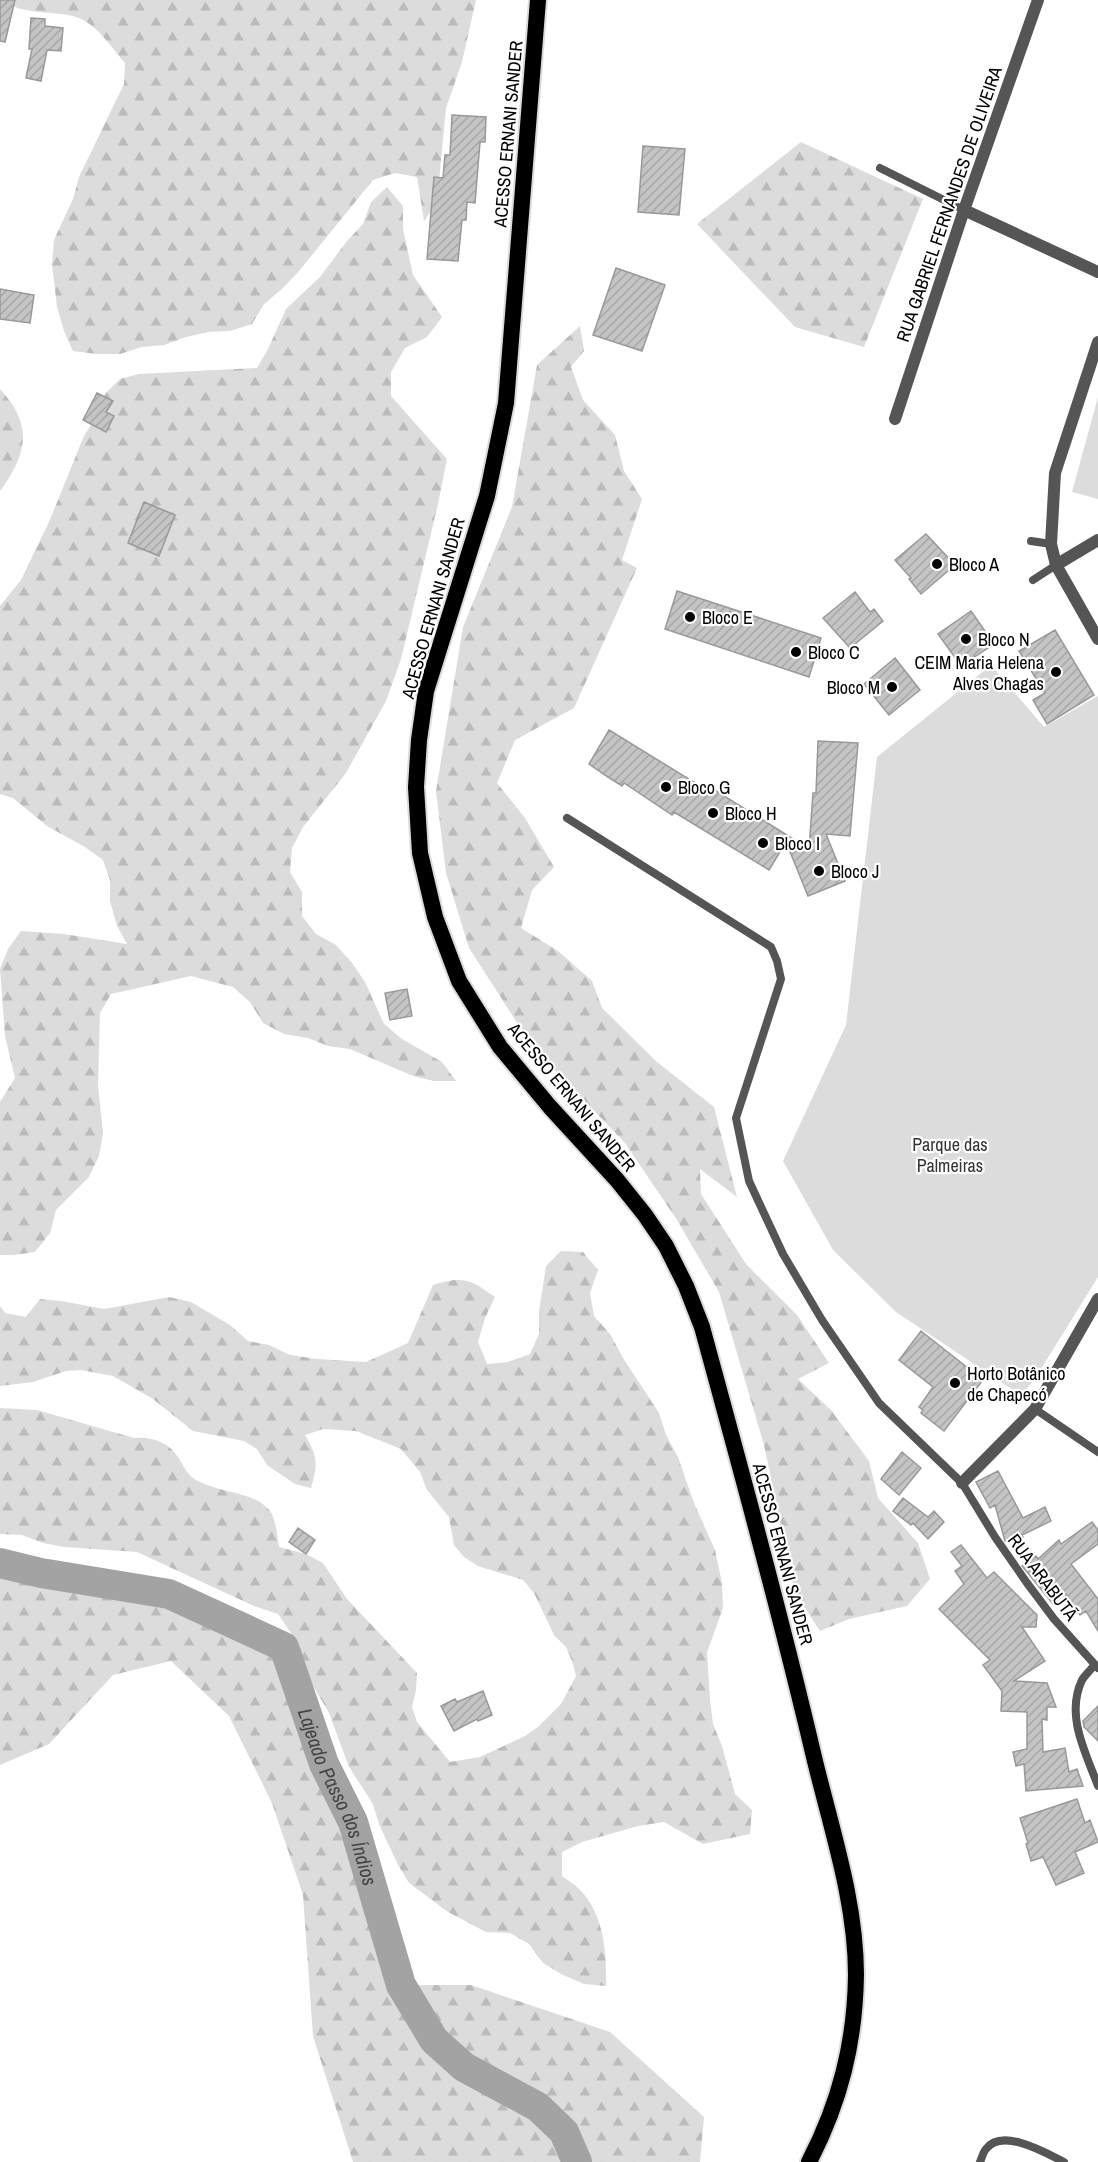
<svg xmlns="http://www.w3.org/2000/svg" width="1098" height="2162" font-family="'Archivo Narrow',sans-serif">
  <defs>
    <pattern id="forest-firs" width="22" height="20" patternUnits="userSpaceOnUse" patternTransform="scale(1.5)"><rect width="22" height="20" fill="#dcdcdc"/><path d="M5 1l3.5 6h-7zM16 11l3.5 6h-7z" fill="#bbb"/></pattern>
    <pattern id="building-hatch" width="6" height="6" patternUnits="userSpaceOnUse" patternTransform="scale(1.5)"><rect width="6" height="6" fill="#c4c4c4"/><path d="M-1 1l2-2M0 6l6-6M5 7l2-2" fill="none" stroke="#a7a7a7"/></pattern>
  </defs>
  <rect width="100%" height="100%" fill="#fff"/>
  <path fill="url(#forest-firs)" d="M6,0H476L462,62L446,108L437,203L424,221L417,177L395,173L373,180L299,271L282,289L264,304L252,324L230,331L208,332L186,337L164,345L142,347L120,354H97L73,351L64,331L57,307L52,264L54,240L73,199L79,177L124,84L125,63C110,46 96,22 73,16C56,11 16,15 6,0Z
    M801,142L923,199L864,347L795,327L697,224Z
    M387,187L403,206V229L413,275L442,317L427,337L405,348L391,372V396L447,459L438,504L401,659L386,701L346,773L303,827L292,848L290,872L302,892V916L316,934L336,945L352,963L365,982L384,1024L402,1039L442,1062L456,1081H434L413,1076L350,1049L328,1046L308,1038L284,1034L263,1023L250,1002L233,987L191,976L111,994L100,1013L98,1085L103,1133L99,1156L89,1177L56,1210L50,1233L35,1252L13,1255H0V1102L15,1078L5,1036L0,969L8,949L21,931L64,934L127,944L117,926L110,901V880L103,860L85,847L47,826L13,798L0,794V606L21,580L49,522L84,436L97,415L105,394L120,379L139,374L257,368L268,349L286,309L320,277L347,241L363,224L371,202Z
    M580,326L584,351L571,367L583,400L615,435L624,471L642,499L622,560L637,568L574,708L515,740L497,783L525,818L554,867L532,890L521,928L558,951L592,981L602,1008L657,1062L714,1107L737,1197L700,1169L701,1194L746,1264L797,1315L829,1363L798,1379L831,1410L869,1461L878,1498L918,1543L930,1579L907,1606L849,1619L820,1631L795,1593L764,1445L719,1292L677,1220L625,1143L532,1046L469,948L446,873L436,791L463,627L512,507L537,365Z
    M0,389C33,425 28,453 0,491Z
    M561,1251L583,1252L598,1270L590,1293L594,1316L610,1334L623,1358L659,1413L666,1435L678,1457L694,1503L715,1550L722,1583L723,1608L707,1652L710,1700L713,1724L722,1746L735,1794L752,1810L750,1834L703,1844L664,1822L638,1826L582,1842L562,1852V1876C568,1881 576,1885 581,1891C604,1915 607,1954 606,1986L584,1984L563,1975L543,1963L529,1944L510,1933L486,1932L448,1912L409,1883L398,1865L379,1824L373,1804L349,1767L329,1713L304,1670L299,1645L278,1614L254,1606L137,1552L64,1547L43,1543L22,1535L0,1534V1408L37,1410L134,1438C152,1437 167,1441 178,1457C184,1466 187,1476 198,1481C219,1493 254,1491 270,1511C276,1519 277,1536 279,1547L306,1554L323,1563L347,1599L417,1673L416,1690L412,1707L417,1722L450,1762L480,1757L525,1736L538,1727L561,1704L576,1676L572,1661L566,1647L554,1635L534,1593L523,1580L478,1566L464,1557L454,1545L449,1517L427,1490L420,1472L401,1449L356,1431L323,1429L305,1435C318,1457 318,1464 311,1488L295,1484L267,1465L257,1449L244,1441L193,1431L153,1399L113,1376L81,1370L66,1371L33,1382L0,1386V1306L5,1313L26,1317L40,1299L61,1301L104,1309L169,1297L191,1302L230,1325L248,1341L269,1345L290,1355L317,1359L366,1362L408,1343L433,1285C463,1276 470,1279 495,1297L485,1318L478,1342L487,1364L508,1362L530,1354L539,1334V1312L546,1266Z
    M0,1563L41,1573L169,1594L284,1647L324,1764L353,1822L401,1985H471L610,2032L704,2117L700,2162H353L313,2036L303,1895L272,1803L229,1716L171,1661L113,1675L49,1744L0,1765Z"/>
  <path fill="#dcdcdc" d="M1098,397V499L1072,492Z
    M991,665L1044,727L1098,696V1277L1039,1372L1022,1396L896,1312L833,1250L783,1161L846,1025L877,757Z"/>
  <g fill="none" stroke-linecap="round" stroke-linejoin="round">
    <path stroke="#a3a3a3" stroke-width="30" id="s1" d="M0,1563L41,1573L169,1594L284,1647L324,1764L353,1822L401,1985L434,2040L464,2067L538,2107L564,2132L577,2162"/>
  </g>
  <path fill="url(#building-hatch)" stroke="#999" stroke-width="1.5" d="M0,0H15L5,42L0,41Z
    M31,18L45,19V26L63,28L61,51L47,50L41,81L26,78L32,49H29Z
    M452,115L486,117L485,142H480L475,203L467,202L466,220H462L458,261L427,259L434,177L443,178L445,155H450Z
    M643,146L685,149L679,215L638,212Z
    M616,268L665,285L642,351L593,335Z
    M0,289L34,295L30,323L0,319Z
    M97,393L113,401L106,412L114,416L106,432L83,420Z
    M144,502L175,515L159,556L128,543Z
    M926,534L955,565L921,594L909,579L911,578L895,560Z
    M677,591L821,638L809,677L665,629Z
    M855,592L870,612L874,609L883,621L850,648L823,618Z
    M971,611L994,644L961,666L938,634Z
    M1055,630L1094,695L1047,724L1033,700L1045,693L1019,651Z
    M895,658L920,690L889,715L864,684Z
    M609,730L705,789L707,785L809,849L813,793H816L818,741L858,743L850,836L826,834L845,881L808,896L786,842L769,870L674,812L672,815L624,783L622,786L608,777L589,764Z
    M407,989L412,1016L390,1020L385,993Z
    M921,1331L983,1380L944,1431L921,1413L923,1410L919,1407L933,1387L899,1360Z
    M902,1452L921,1468L899,1495L881,1479Z
    M998,1471L1023,1518L1045,1507L1051,1521L1022,1535L1023,1537L1005,1541L995,1505L990,1508L976,1482Z
    M903,1498L928,1517L934,1511L944,1522L928,1539L913,1523L911,1525L893,1511Z
    M1092,1522L1098,1530V1544L1071,1564L1098,1599V1631L1086,1611L1080,1615L1066,1594L1053,1604L1022,1566L1036,1556L1038,1559L1059,1540L1061,1544Z
    M298,1528L315,1540L306,1554L289,1542Z
    M961,1545L987,1578L994,1572L1037,1615L1036,1627H1022L1045,1661L1014,1681L1047,1683L1056,1707H1047V1720L1042,1719L1043,1752L1065,1748L1069,1772L1077,1769L1083,1786L1026,1791L1024,1764L1016,1766L1013,1752L1027,1749V1712L1001,1711L1002,1691L983,1665L990,1660L939,1609L964,1584L955,1571L962,1566L951,1552Z
    M483,1691L492,1715L478,1721L477,1719L454,1731L441,1706L455,1699L457,1702Z
    M1098,1706V1741L1084,1727L1083,1721Z
    M1077,1799L1085,1823L1090,1820L1098,1842L1075,1852L1084,1873L1056,1885L1043,1857L1031,1861L1026,1844L1028,1843L1020,1818Z"/>
  <g fill="none" stroke-linecap="round" stroke-linejoin="round">
    <defs>
      <path id="trunk" d="M538,0L506,403L487,496L426,691L419,740L416,787L420,853L435,917L459,981L500,1047L550,1107L617,1180L645,1215L666,1246L686,1286L702,1327C741,1470 780,1613 814,1757C831,1828 856,1901 856,1975C855,2043 840,2102 809,2162"/>
    </defs>
    <use href="#trunk" stroke="#dbdbdb" stroke-width="20"/>
    <path stroke="#555" stroke-width="8" d="M880,168L964,210
      M1031,541L1051,544
      M1033,580L1056,565
      M567,818L771,947L777,961L781,979L736,1118L749,1181L783,1254L822,1320L879,1403L962,1483L995,1537L1027,1583L1054,1619L1098,1668
      M1035,1409L1098,1452
      M1094,1665C1091,1670 1085,1675 1082,1680C1065,1716 1086,1753 1098,1786
      M980,2162C982,2158 983,2152 986,2149C1002,2127 1046,2153 1064,2162"/>
    <path stroke="#555" stroke-width="12" d="M964,210L1098,272
      M895,419L964,210L1038,0
      M962,1483L1035,1409L1098,1299"/>
    <path stroke="#555" stroke-width="12" d="M1098,342L1055,473L1051,544L1056,565L1098,639
      M1056,565L1098,540"/>
    <use href="#trunk" stroke="#000" stroke-width="16"/>
  </g>
  <g fill="#000" stroke="#fff" stroke-width="2">
    <circle cx="937" cy="564" r="6"/>
    <circle cx="690" cy="617" r="6"/>
    <circle cx="966" cy="639" r="6"/>
    <circle cx="796" cy="652" r="6"/>
    <circle cx="1056" cy="672" r="6"/>
    <circle cx="892" cy="687" r="6"/>
    <circle cx="666" cy="787" r="6"/>
    <circle cx="713" cy="813" r="6"/>
    <circle cx="763" cy="843" r="6"/>
    <circle cx="819" cy="871" r="6"/>
    <circle cx="955" cy="1383" r="6"/>
  </g>
  <g text-anchor="middle" dominant-baseline="central" stroke-width="4.5" stroke-linejoin="round" paint-order="stroke">
    <g font-size="18" fill="#000" stroke="#fff">
      <text transform="translate(508 134) rotate(-85)">ACESSO ERNANI SANDER</text>
      <text transform="translate(949 204) rotate(-71)">RUA GABRIEL FERNANDES DE OLIVEIRA</text>
      <text transform="translate(433 608) rotate(-74)">ACESSO ERNANI SANDER</text>
      <text transform="translate(572 1097) rotate(50)">ACESSO ERNANI SANDER</text>
      <text transform="translate(783 1554) rotate(75)">ACESSO ERNANI SANDER</text>
      <text transform="translate(1043 1577) rotate(53)">RUA ARABUTÃ</text>
    </g>
    <g font-size="18" fill="#000" stroke="#fff" text-anchor="start">
      <text x="949" y="564">Bloco A</text>
      <text x="702" y="617">Bloco E</text>
      <text x="978" y="639">Bloco N</text>
      <text x="808" y="652">Bloco C</text>
      <text x="1044" y="662" text-anchor="end">CEIM Maria Helena<tspan x="1044" dy="21">Alves Chagas</tspan></text>
      <text x="880" y="687" text-anchor="end">Bloco M</text>
      <text x="678" y="787">Bloco G</text>
      <text x="725" y="813">Bloco H</text>
      <text x="775" y="843">Bloco I</text>
      <text x="831" y="871">Bloco J</text>
      <text x="967" y="1373">Horto Botânico<tspan x="967" dy="21">de Chapecó</tspan></text>
    </g>
    <g font-size="18" fill="#333" stroke="#fff">
      <text x="950" y="1144">Parque das<tspan x="950" dy="21">Palmeiras</tspan></text>
    </g>
    <g font-size="20" font-style="italic" fill="#444" stroke="#fff">
      <text stroke="none"><textPath href="#s1" startOffset="458">Lajeado Passo dos Índios</textPath></text>
    </g>
  </g>
</svg>
